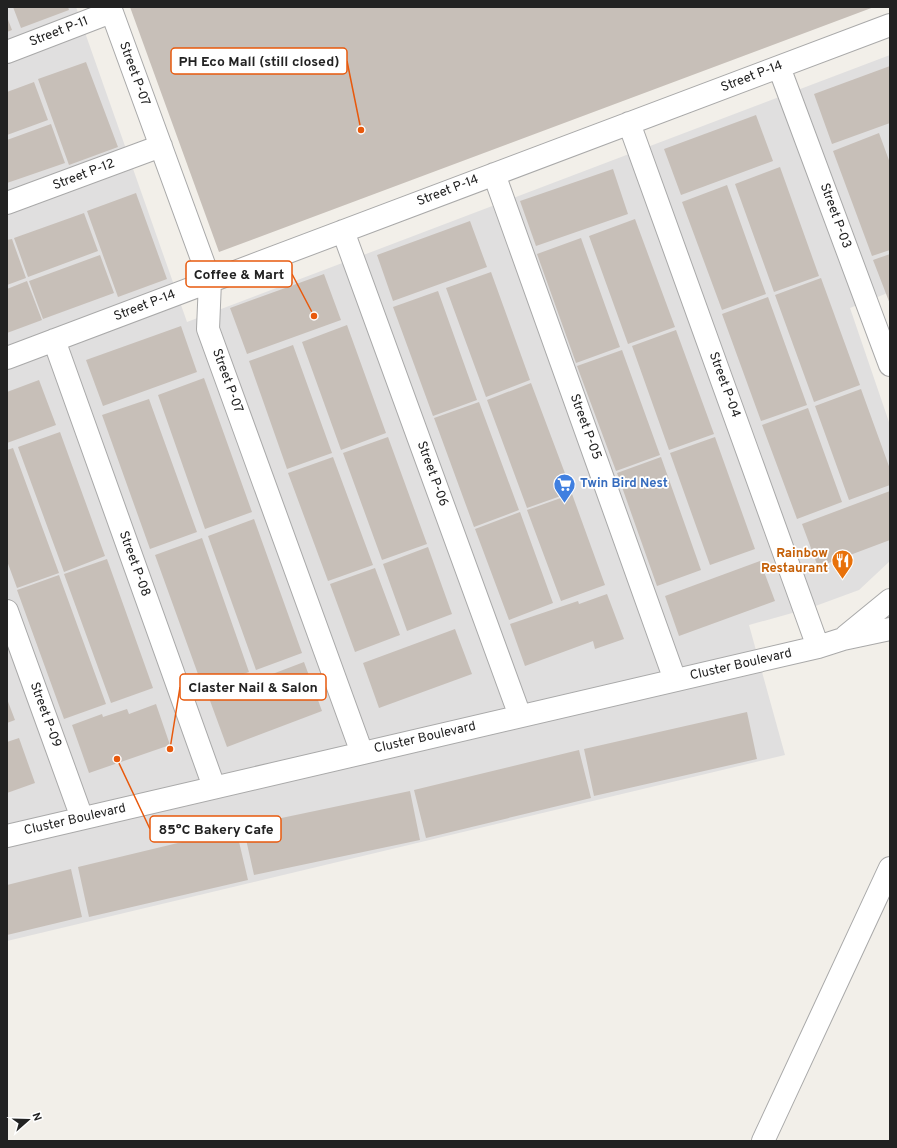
<svg xmlns="http://www.w3.org/2000/svg" width="897" height="1148" font-family="Overpass,sans-serif">
  <rect width="100%" height="100%" fill="#f2efe9"/>
  <path fill="#e0dfdf" d="M7,7H76L187,322L890,55V292L850,308L890,425V561L859,590L810,608L749,625L785,755L7,941Z"/>
  <path fill="#c7bfb8" d="M13,7H68L69,10L21,28Z
    M130,7H874L219,252Z
    M7,17L12,30L7,32Z
    M86,62L118,147L69,165L38,79Z
    M890,66V123L832,144L814,94Z
    M34,82L48,120L7,135V92Z
    M756,115L773,161L681,195L664,149Z
    M51,124L65,163L7,183V140Z
    M879,133L890,163V250L872,256L833,151Z
    M780,167L819,276L774,292L735,184Z
    M613,169L628,214L536,246L520,201Z
    M727,185L766,294L722,310L682,202Z
    M136,193L167,279L118,297L87,211Z
    M84,213L98,251L28,277L14,238Z
    M635,219L675,327L628,344L589,236Z
    M470,221L487,267L393,301L377,255Z
    M581,238L620,347L576,363L537,254Z
    M12,239L26,278L7,285V240Z
    M890,254V304L873,260Z
    M100,255L114,293L43,319L29,281Z
    M491,272L530,380L486,397L446,288Z
    M324,274L341,320L247,354L230,308Z
    M821,278L860,385L814,402L775,295Z
    M27,281L42,320L7,333V289Z
    M438,291L477,400L433,416L393,307Z
    M768,297L807,405L761,421L722,314Z
    M347,325L386,433L341,450L302,342Z
    M181,326L197,372L103,406L86,360Z
    M676,330L714,434L669,450L632,346Z
    M293,345L332,453L287,469L249,361Z
    M622,350L660,455L616,471L577,366Z
    M204,378L252,512L205,529L158,395Z
    M39,380L56,425L7,443V392Z
    M531,383L572,492L527,508L487,400Z
    M861,389L890,469V485L849,500L815,406Z
    M149,399L197,532L150,549L102,415Z
    M479,402L519,510L474,527L434,418Z
    M808,408L842,502L797,519L762,425Z
    M60,432L105,556L64,572L18,447Z
    M388,437L427,544L382,560L343,453Z
    M715,437L755,549L710,565L670,453Z
    M13,448L59,573L17,588L7,561V450Z
    M333,457L373,565L328,581L288,473Z
    M661,457L701,570L657,586L617,473Z
    M890,491V540L818,567L802,524Z
    M572,494L605,585L561,601L527,510Z
    M520,512L553,603L509,620L475,529Z
    M254,519L302,653L256,670L208,536Z
    M202,538L249,672L203,688L155,555Z
    M428,547L452,614L407,631L383,564Z
    M107,559L153,688L111,703L64,574Z
    M760,561L775,601L679,636L665,596Z
    M375,568L400,635L355,652L330,584Z
    M59,575L106,704L64,719L17,590Z
    M607,594L624,639L595,649L593,641L525,666L510,624L578,601L579,604Z
    M455,629L472,674L379,708L363,663Z
    M304,662L322,711L227,747L209,698Z
    M7,699L15,720L7,723Z
    M156,704L170,745L89,773L72,725L102,714L103,717L127,709L129,714Z
    M747,712L757,759L594,796L584,749Z
    M19,738L35,783L7,793V742Z
    M579,750L591,798L426,838L414,790Z
    M410,791L420,840L254,875L243,826Z
    M236,829L248,880L89,917L78,867Z
    M71,869L82,917L7,935V885Z"/>
  <g fill="none" stroke-linecap="round" stroke-linejoin="round">
    <defs>
      <path id="minor" d="M110,7L210,281L208,329L362,753
        M7,52L111,12
        M779,67L890,365
        M629,123L818,647
        M494,174L675,680
        M7,203L161,146
        M343,231L520,716
        M54,340L214,787
        M7,358L890,25
        M7,611L82,818
        M846,636L890,600
        M7,836L818,647L843,639L890,629
        M763,1141L890,868"/>
    </defs>
    <use href="#minor" stroke="#a9a9a9" stroke-width="24"/>
    <use href="#minor" stroke="#fff" stroke-width="22"/>
  </g>
  <defs>
    <symbol id="supermarket-pin" viewBox="-11 -11 22 30"><path d="M0 17L-7.5 6A9.5 9.5 0 1 1 7.5 6Z" fill="#3f7fe0" stroke="#fff"/><path d="M-6-5.5h2.5l.6 2H6L4.5 2H-2.5L-4.4-4H-6ZM-1.5 3.2a1.3 1.3 0 1 0 .1 0ZM3 3.2a1.3 1.3 0 1 0 .1 0Z" fill="#fff"/></symbol>
    <symbol id="restaurant-pin" viewBox="-11 -11 22 30"><path d="M0 17L-7.5 6A9.5 9.5 0 1 1 7.5 6Z" fill="#e8710a" stroke="#fff"/><path d="M-5-6h1v4h1v-4h1v4h1v-4h1v5L-1.5 .5V6h-2V.5L-5-1ZM5-6V6H3V1.5H1.5Q1.5-4 5-6Z" fill="#fff"/></symbol>
  </defs>
  <g fill-rule="evenodd">
    <use href="#supermarket-pin" x="552" y="472" width="25" height="34"/>
    <use href="#restaurant-pin" x="830" y="548" width="25" height="34"/>
  </g>
  <g text-anchor="middle" dominant-baseline="central" stroke-width="3.5" stroke-linejoin="round" paint-order="stroke">
    <g font-size="13" fill="#222" stroke="#fff">
      <text transform="translate(59 32) rotate(-21)">Street P-11</text>
      <text transform="translate(134 74) rotate(70)">Street P-07</text>
      <text transform="translate(752 77) rotate(-21)">Street P-14</text>
      <text transform="translate(84 175) rotate(-21)">Street P-12</text>
      <text transform="translate(448 191) rotate(-21)">Street P-14</text>
      <text transform="translate(835 216) rotate(70)">Street P-03</text>
      <text transform="translate(145 306) rotate(-21)">Street P-14</text>
      <text transform="translate(227 381) rotate(70)">Street P-07</text>
      <text transform="translate(724 385) rotate(70)">Street P-04</text>
      <text transform="translate(585 427) rotate(70)">Street P-05</text>
      <text transform="translate(432 474) rotate(70)">Street P-06</text>
      <text transform="translate(134 564) rotate(70)">Street P-08</text>
      <text transform="translate(741 665) rotate(-13)">Cluster Boulevard</text>
      <text transform="translate(45 715) rotate(70)">Street P-09</text>
      <text transform="translate(425 738) rotate(-13)">Cluster Boulevard</text>
      <text transform="translate(75 820) rotate(-13)">Cluster Boulevard</text>
    </g>
    <g font-size="13" font-weight="bold" fill="#366cbe" stroke="#fff" text-anchor="start">
      <text x="580" y="484">Twin Bird Nest</text>
    </g>
    <g font-size="13" font-weight="bold" fill="#c56008" stroke="#fff" text-anchor="end">
      <text x="828" y="554">Rainbow<tspan x="828" dy="15">Restaurant</tspan></text>
    </g>
  </g>
  <path fill="none" stroke="#e8590c" stroke-width="1.5" d="M361 130L347 61M314 316L292 274M170 749L180 687M117 759L150 829"/>
  <g fill="#e8590c" stroke="#fff" stroke-width="1.5">
    <circle cx="361" cy="130" r="4"/>
    <circle cx="314" cy="316" r="4"/>
    <circle cx="170" cy="749" r="4"/>
    <circle cx="117" cy="759" r="4"/>
  </g>
  <g fill="#fff" stroke="#e8590c" stroke-width="1.5">
    <rect x="171" y="48" width="176" height="26" rx="4"/>
    <rect x="186" y="261" width="106" height="26" rx="4"/>
    <rect x="180" y="674" width="146" height="26" rx="4"/>
    <rect x="150" y="816" width="131" height="26" rx="4"/>
  </g>
  <g font-size="14" text-anchor="middle" font-weight="bold" fill="#222">
    <text x="259" y="66">PH Eco Mall (still closed)</text>
    <text x="239" y="279">Coffee &amp; Mart</text>
    <text x="253" y="692">Claster Nail &amp; Salon</text>
    <text x="216" y="834">85°C Bakery Cafe</text>
  </g>
  <rect width="897" height="1148" fill="none" stroke="#222222" stroke-width="16"/>
  <g transform="translate(28 1120) rotate(70)" stroke="#ffffff" stroke-width="3" paint-order="stroke">
  <path d="M0-3L7 15L0 10L-7 15Z" fill="#222222"/>
  <text y="-6" font-size="11" font-weight="bold" text-anchor="middle" fill="#222222">N</text>
  </g>
</svg>
